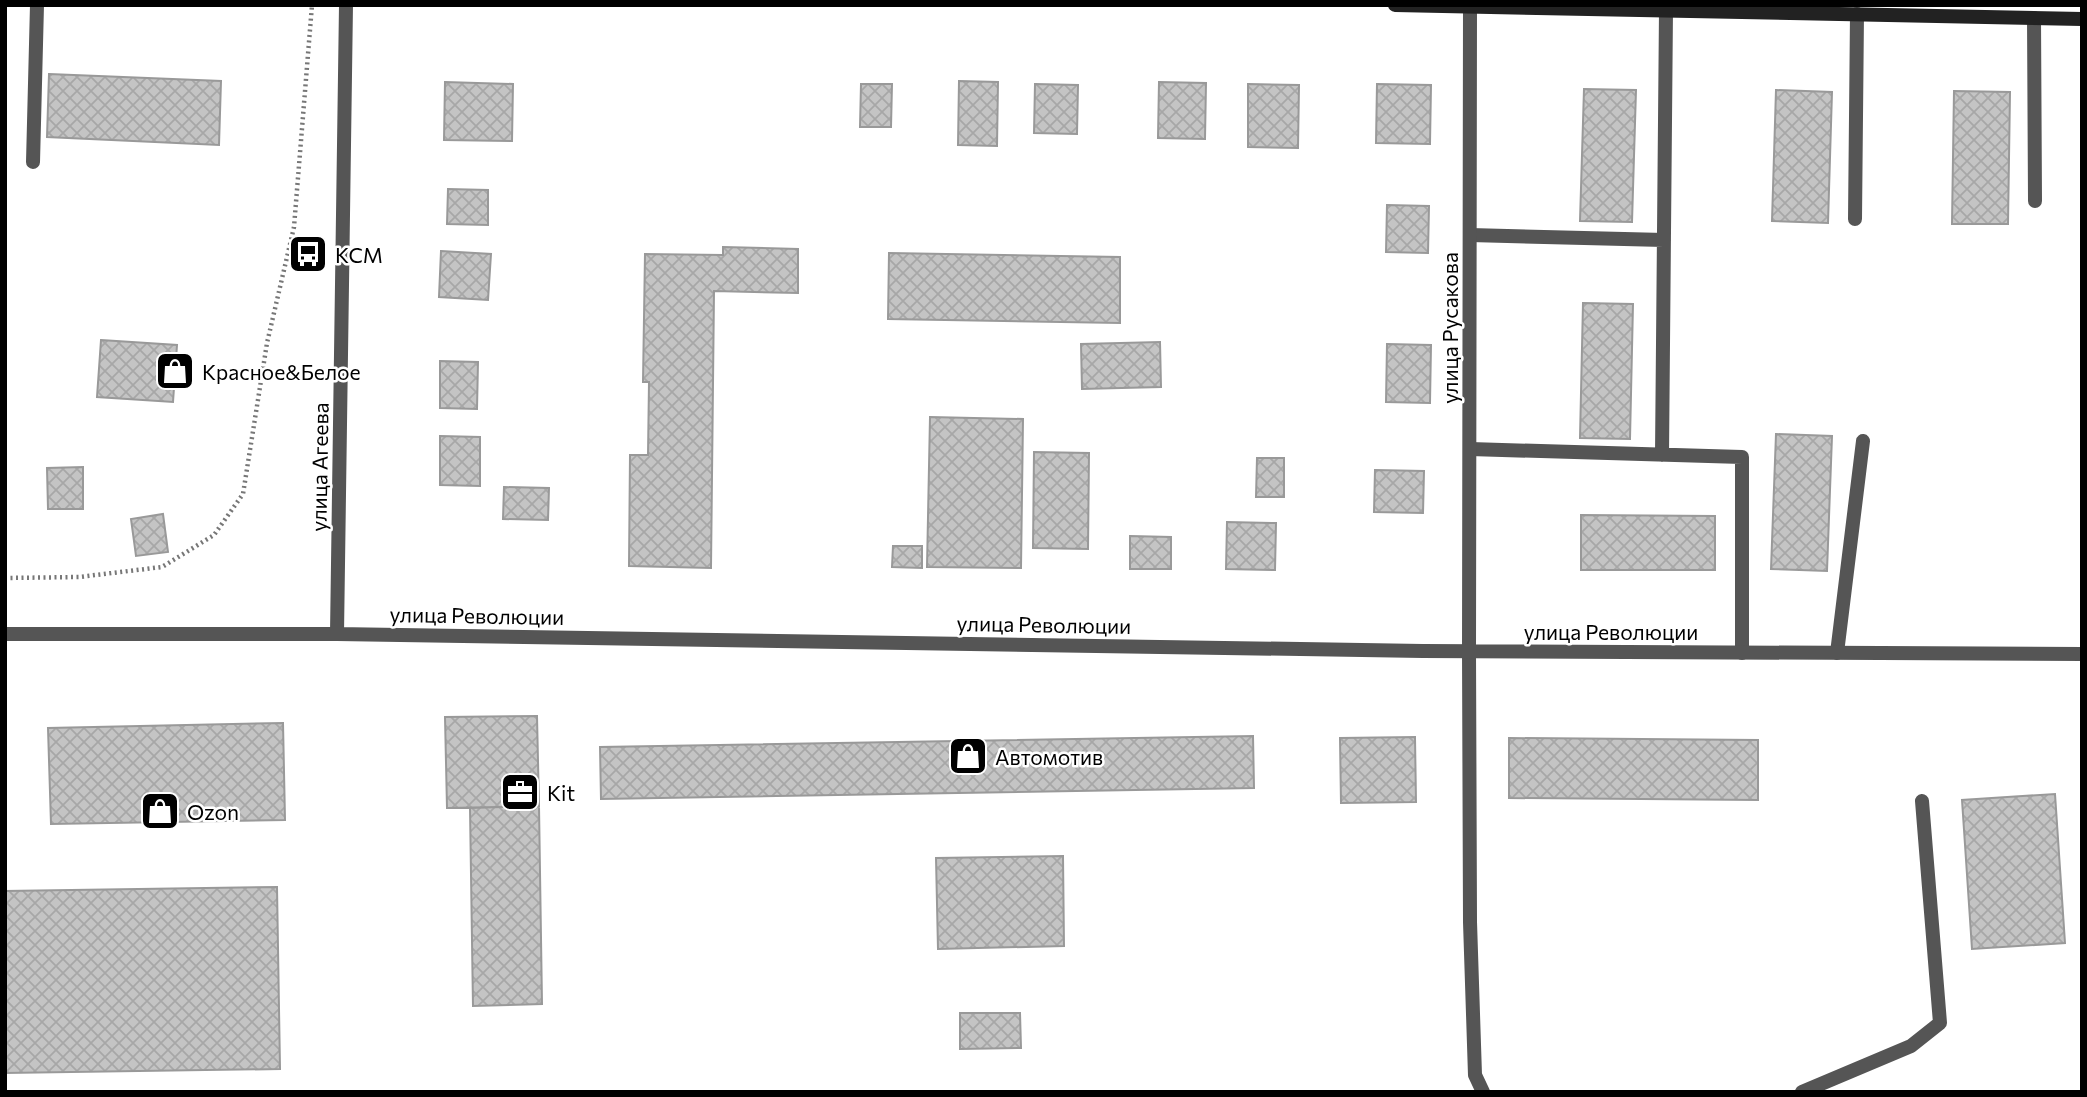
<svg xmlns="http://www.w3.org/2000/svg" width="2087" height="1097" font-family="Commissioner,sans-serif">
  <defs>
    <pattern id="building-cross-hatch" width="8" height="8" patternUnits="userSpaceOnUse" patternTransform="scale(1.75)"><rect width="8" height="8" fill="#c4c4c4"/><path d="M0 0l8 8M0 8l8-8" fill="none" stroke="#a7a7a7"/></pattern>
  </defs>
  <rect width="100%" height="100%" fill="#fff"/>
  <path fill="url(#building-cross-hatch)" stroke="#999" stroke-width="2" d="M49,74L221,81L219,145L47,137Z
    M959,81L998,82L997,146L958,145Z
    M445,82L513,84L512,141L444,140Z
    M1159,82L1206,83L1205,139L1158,138Z
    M861,84H892L891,127H860Z
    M1035,84L1078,85L1077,134L1034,133Z
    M1248,84L1299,85L1298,148L1248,147Z
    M1377,84L1431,85L1430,144L1376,143Z
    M1584,89L1636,90L1632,222L1580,221Z
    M1776,90L1832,92L1828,223L1772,221Z
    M1954,91L2010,92L2008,224H1952Z
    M448,189L488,190V225L447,224Z
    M1387,205L1429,206L1428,253L1386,252Z
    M723,247L798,249V293L714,291L711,568L629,566L630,455H648L649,382H643L645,254L723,255Z
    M441,251L491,254L488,300L439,297Z
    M889,253L1120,257V323L888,319Z
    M1583,303L1633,304L1630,439L1580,438Z
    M101,340L177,345L173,402L97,397Z
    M1160,342L1161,387L1082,389L1081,344Z
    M1387,344L1431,345L1430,403L1386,402Z
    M440,361L478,362L477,409L440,408Z
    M930,417L1023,419L1021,568L927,567Z
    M1776,434L1832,436L1827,571L1771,569Z
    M440,436L480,437V486L440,485Z
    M1034,452L1089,453L1088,549L1033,548Z
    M1257,458H1284V497H1256Z
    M83,467V509H48L47,468Z
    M1375,470L1424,471L1423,513L1374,512Z
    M504,487L549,488L548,520L503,519Z
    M163,514L168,552L136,556L131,519Z
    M1581,515L1715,516V570H1581Z
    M1227,522L1276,523L1275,570L1226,569Z
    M1130,536L1171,537V569H1130Z
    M893,546H922V568L892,567Z
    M537,716L539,806L447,808L445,717Z
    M283,723L285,820L51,824L48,728Z
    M1253,736L1254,788L601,799L600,747Z
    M1415,737L1416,802L1341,803L1340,738Z
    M1509,738L1758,740V800L1509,798Z
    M2055,794L2065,943L1972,949L1962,800Z
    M539,806L542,1004L473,1006L470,808Z
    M1063,856L1064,946L938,949L936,858Z
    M277,887L280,1069L5,1073V891Z
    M960,1013H1020L1021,1048L960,1049Z"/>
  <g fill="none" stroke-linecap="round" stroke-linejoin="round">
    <path stroke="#777" stroke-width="4.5" stroke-dasharray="2 3.5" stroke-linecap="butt" d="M5,578L79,577L162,567L214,535L243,494L267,343L294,227L312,5"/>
    <path stroke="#555" stroke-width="14" d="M2034,18L2035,201
      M33,162L37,5
      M1855,219L1857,14
      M1470,235L1664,240
      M1470,449L1742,457V653
      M1662,455L1666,10
      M1469,651L1470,922L1475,1075L1483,1092
      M1837,653L1863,441
      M1802,1092L1911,1046L1940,1023L1922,801"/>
    <path stroke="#555" stroke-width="14" d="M5,634H337L1423,651L2082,654
      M337,634L346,5
      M1469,651L1470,5"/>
    <path stroke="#222" stroke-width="14" d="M1395,5L2082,19"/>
  </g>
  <defs>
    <symbol id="bus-square" viewBox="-11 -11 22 22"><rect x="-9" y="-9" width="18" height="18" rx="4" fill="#000" stroke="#fff"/><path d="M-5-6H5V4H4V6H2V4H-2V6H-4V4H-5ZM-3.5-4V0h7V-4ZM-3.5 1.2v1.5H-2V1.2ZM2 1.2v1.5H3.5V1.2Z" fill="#fff"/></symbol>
    <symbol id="shop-square" viewBox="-11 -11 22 22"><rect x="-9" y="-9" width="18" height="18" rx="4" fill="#000" stroke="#fff"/><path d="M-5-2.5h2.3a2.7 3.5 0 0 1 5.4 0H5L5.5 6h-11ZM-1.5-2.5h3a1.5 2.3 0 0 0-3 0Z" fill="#fff"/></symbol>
    <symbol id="office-square" viewBox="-11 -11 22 22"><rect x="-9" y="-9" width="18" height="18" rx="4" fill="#000" stroke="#fff"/><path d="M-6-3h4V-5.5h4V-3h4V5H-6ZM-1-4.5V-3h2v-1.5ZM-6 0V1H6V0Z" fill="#fff"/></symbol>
  </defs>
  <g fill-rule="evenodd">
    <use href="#bus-square" x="286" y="232" width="44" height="44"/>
    <use href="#shop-square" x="153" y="349" width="44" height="44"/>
    <use href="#shop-square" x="946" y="734" width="44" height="44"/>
    <use href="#office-square" x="498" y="770" width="44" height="44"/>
    <use href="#shop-square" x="138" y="789" width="44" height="44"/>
  </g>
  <g text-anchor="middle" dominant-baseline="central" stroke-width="5" stroke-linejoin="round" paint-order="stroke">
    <g font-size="21" fill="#000" stroke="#fff" text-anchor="start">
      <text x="335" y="254">КСМ</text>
      <text x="202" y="371">Красное&amp;Белое</text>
      <text x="995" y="756">Автомотив</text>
      <text x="547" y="792">Kit</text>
      <text x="187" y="811">Ozon</text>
    </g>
    <g font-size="21" fill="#000" stroke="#fff">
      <text transform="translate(1449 328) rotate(-90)">улица Русакова</text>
      <text transform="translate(319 467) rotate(-89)">улица Агеева</text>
      <text transform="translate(477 615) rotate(1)">улица Революции</text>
      <text transform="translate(1044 624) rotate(1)">улица Революции</text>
      <text x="1611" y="631">улица Революции</text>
    </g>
  </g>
  <rect width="2087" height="1097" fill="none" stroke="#000000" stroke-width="14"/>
</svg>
